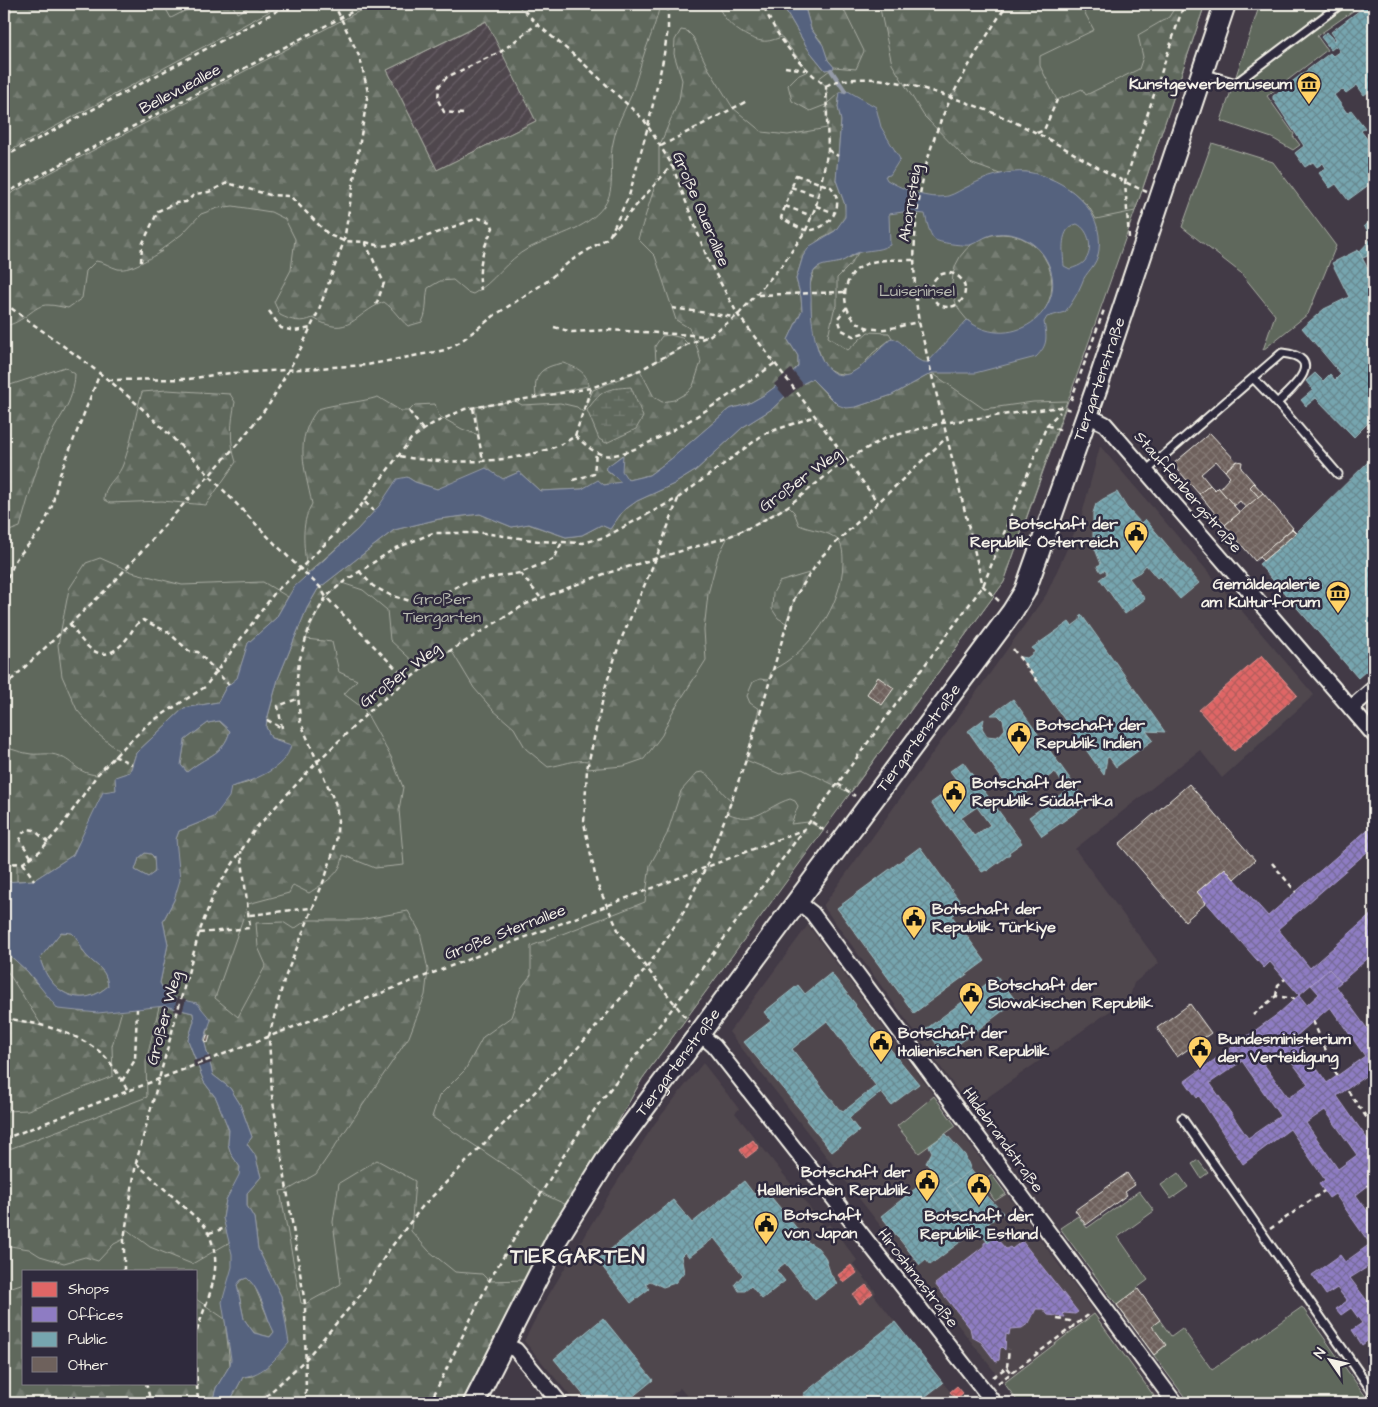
<svg xmlns="http://www.w3.org/2000/svg" width="1378" height="1407" font-family="'Architects Daughter',sans-serif">
  <style>
    .built { fill: #4f464d }
    .industrial { fill: url(#industrial-furrows) }
    .green { fill: #5e675c; stroke: #a9aca2; fill-rule: evenodd }
    .forest { fill: url(#forest-firs); stroke: #a9aca2; fill-rule: evenodd }
    .wetland { fill: url(#wetland-marsh); stroke: #a9aca2 }
    .water { fill: #55627e; stroke: #959ba8; fill-rule: evenodd }
    .pier { fill: #423a46 }
    .shops { fill: url(#shops-cross-hatch); stroke: #e6908d }
    .offices { fill: url(#offices-cross-hatch); stroke: #ad9fce; fill-rule: evenodd }
    .public { fill: url(#public-cross-hatch); stroke: #9cbcc0; fill-rule: evenodd }
    .lines { fill: none; stroke-linecap: round; stroke-linejoin: round }
    .stream { stroke: #959ba8; stroke-width: 4.5 }
    .building { fill: url(#building-cross-hatch); stroke: #f4f1e8 }
    .lane-casing { stroke: #f4f1e8; stroke-width: 11 }
    .street-casing { stroke: #f4f1e8; stroke-width: 18 }
    .secondary-casing { stroke: #f4f1e8; stroke-width: 24 }
    .path { stroke: #f4f1e8; stroke-width: 2.5; stroke-dasharray: 5 4; stroke-linecap: butt }
    .lane { stroke: #2f2a3d; stroke-width: 7 }
    .street { stroke: #2f2a3d; stroke-width: 14 }
    .secondary { stroke: #2f2a3d; stroke-width: 20 }
    .labels { text-anchor: middle; dominant-baseline: central; stroke-width: 5; stroke-linejoin: round; paint-order: stroke }
    .poi-label { font-size: 16px; font-weight: bold; fill: #f4f1e8; stroke: #2f2a3d; text-anchor: start }
    .street-label { font-size: 16px; fill: #f4f1e8; stroke: #2f2a3d }
    .park-label { font-size: 16px; fill: #b8bab0; stroke: #2f2a3d }
    .district-label { font-size: 21px; font-weight: bold; letter-spacing: 1px; fill: #f4f1e8; stroke: #2f2a3d }
  </style>
  <defs>
    <pattern id="industrial-furrows" width="10" height="10" patternUnits="userSpaceOnUse" patternTransform="scale(1.25)"><rect width="10" height="10" fill="#4f464d"/><path d="M-1 1l2-2M0 10L10 0M9 11l2-2" fill="none" stroke="#696167"/></pattern>
    <pattern id="forest-firs" width="22" height="20" patternUnits="userSpaceOnUse" patternTransform="scale(1.25)"><rect width="22" height="20" fill="#5e675c"/><path d="M5 1l3.5 6h-7zM16 11l3.5 6h-7z" fill="#767d73"/></pattern>
    <pattern id="wetland-marsh" width="20" height="14" patternUnits="userSpaceOnUse" patternTransform="scale(1.25)"><rect width="20" height="14" fill="#5e675c"/><path d="M1 5h8M5 5V1M11 12h8M15 12V8" fill="none" stroke="#767d73"/></pattern>
    <pattern id="shops-cross-hatch" width="8" height="8" patternUnits="userSpaceOnUse" patternTransform="scale(1.25)"><rect width="8" height="8" fill="#e06666"/><path d="M0 0l8 8M0 8l8-8" fill="none" stroke="#b35d5c"/></pattern>
    <pattern id="offices-cross-hatch" width="8" height="8" patternUnits="userSpaceOnUse" patternTransform="scale(1.25)"><rect width="8" height="8" fill="#8e7cc3"/><path d="M0 0l8 8M0 8l8-8" fill="none" stroke="#766a97"/></pattern>
    <pattern id="public-cross-hatch" width="8" height="8" patternUnits="userSpaceOnUse" patternTransform="scale(1.25)"><rect width="8" height="8" fill="#76a5af"/><path d="M0 0l8 8M0 8l8-8" fill="none" stroke="#688990"/></pattern>
    <pattern id="building-cross-hatch" width="8" height="8" patternUnits="userSpaceOnUse" patternTransform="scale(1.25)"><rect width="8" height="8" fill="#6e615c"/><path d="M0 0l8 8M0 8l8-8" fill="none" stroke="#837873"/></pattern>
  </defs>
  <rect width="100%" height="100%" fill="#423a46"/>
  <filter id="ink" filterUnits="userSpaceOnUse"><feTurbulence type="fractalNoise" baseFrequency=".02" numOctaves="2"/><feDisplacementMap in="SourceGraphic" scale="10" xChannelSelector="R" yChannelSelector="G"/><feConvolveMatrix kernelMatrix="1 2 1 2 8 2 1 2 1" color-interpolation-filters="sRGB"/></filter>
  <g filter="url(#ink)">
    <g class="built">
      <path d="M1100 446 1314 695 1222 778 1200 750 1075 849 1159 963 1134 983 1130 997 971 1109 823 906 1046 595 1081 518Z"/>
      <path d="M808 925 1161 1403H1019L729 1032Z"/>
      <path d="M703 1063 739 1109 735 1113 825 1227 829 1224 857 1260 853 1264 876 1292 874 1295 943 1383 950 1391 957 1386 971 1403H693L680 1388 661 1403H576L524 1341 542 1306 610 1193 655 1123Z"/>
    </g>
    <path class="industrial" d="M487 20 536 121 437 170 387 70Z"/>
    <g class="green">
      <path d="M4 4H1205L1135 211 1004 582 642 1079 605 1145 547 1237 461 1403H4ZM487 21 536 121 437 170 387 70ZM24 1271H196V1383H24Z"/>
      <path d="M1260 4H1363L1317 36 1327 50 1267 96 1294 134 1293 136 1300 145 1293 150 1272 138 1221 121Z"/>
      <path d="M1212 143 1273 162 1336 246 1308 314 1263 350 1275 315 1241 273 1182 227Z"/>
      <path d="M934 1096 956 1126 919 1153 897 1126Z"/>
      <path d="M1198 1160 1208 1173 1201 1178 1192 1164Z"/>
      <path d="M1178 1173 1188 1187 1171 1199 1161 1185Z"/>
      <path d="M992 1175 1006 1194 995 1201 982 1182Z"/>
      <path d="M1139 1191 1154 1211 1118 1237 1148 1280 1137 1288 1171 1336 1182 1328 1212 1370 1302 1307 1369 1401 1366 1403H1189L1060 1228 1078 1216 1087 1228Z"/>
      <path d="M1094 1314 1154 1396 1144 1403H1019L1004 1383Z"/>
    </g>
    <g class="forest">
      <path d="M4 4H163L171 18 198 4H232L237 13 255 4H283L4 154Z"/>
      <path d="M373 4H660C657 20 651 35 645 51 640 66 636 83 630 98 622 116 617 123 613 143 608 163 617 188 604 206 585 231 554 235 529 248 506 260 494 283 473 294L467 292 453 280 440 281 428 288C425 300 428 311 422 322L408 326C399 319 394 309 384 302 354 313 350 340 313 318 301 323 292 321 280 315L274 302 291 270 295 239 285 219 271 212 233 206 218 208 201 214 182 234 158 252 163 251C150 257 132 271 118 269 110 267 105 262 96 261L86 271 82 298 68 308C61 307 55 305 48 305 34 304 25 323 4 326V197ZM486 21 536 121 437 170 387 70Z"/>
      <path d="M718 4H782L808 49 825 70 834 67 828 60 821 41 811 29 806 11 800 4H841L864 51 856 69 834 67 818 79 826 86 828 103 840 92 838 107 841 120 836 180 845 205 846 217 835 231 821 238 803 256 796 279 801 297 802 310 788 340 798 356V366L787 378 764 395 748 404 729 409 671 459 649 475 628 480 621 471 622 455 605 469 622 482 604 485 598 481 582 489 540 491 519 472 503 479 456 483 437 489 415 482 407 477 357 530 307 574C305 551 299 525 312 504 305 469 293 440 318 409 338 403 358 403 378 397L401 411H409L415 405 435 404 439 416 462 429 479 435 475 407 515 401 522 405 560 403 577 407 583 412 593 390 640 370 654 397 662 402 674 400 688 392 693 386 701 362 698 350 689 328 676 320 655 256 638 239 659 173V147L679 100 682 80 674 54 675 40 681 30 687 31 693 37 707 66 733 108 762 132 788 135 827 128 828 104 810 111 792 101 788 85 797 76 808 71 782 37C775 39 769 42 762 41 744 38 722 21 718 4Z"/>
      <path d="M879 4H1080L1094 30 1040 56V66L1057 100 1082 89 1086 95 1139 69 1143 57 1138 35 1169 17 1177 4H1205L1135 211 1096 219 1089 207 1073 192 1049 178 1026 172 1000 174 970 163 924 116 892 64Z"/>
      <circle cx="1002" cy="284" r="50"/>
      <path d="M858 253 850 265 837 278V306L834 310 828 337 848 350 868 332 889 333 892 338 873 353 861 367 848 375 836 373 825 367 812 333 810 285 814 271 822 265 840 262Z"/>
      <path d="M670 335 682 338 688 344 656 362 655 346 662 336Z"/>
      <path d="M563 363C574 367 588 371 588 386L536 397C533 374 541 367 563 363Z"/>
      <path d="M65 367 75 374C74 405 57 418 46 445 35 471 28 500 20 527L4 533V387Z"/>
      <path d="M932 373 984 409 1033 402 1067 401 1004 582 850 793 802 769 780 774 746 760 759 709 750 703 747 696 753 682 760 679 768 680 772 670C810 652 842 605 843 563 843 555 843 546 838 540 827 530 812 531 799 525L794 512 788 506 755 525 728 537 718 556 708 594 704 630 706 660 672 713 662 735 644 759 624 766 587 769 589 761C574 759 563 765 548 767L526 749 514 728 493 710 474 688 451 650 427 665 418 666 390 640 387 610 363 590 342 583C321 601 316 614 306 639L332 642 339 672 357 680 344 694 364 709 391 757 403 787 399 810 404 865 375 868 343 855C342 874 324 883 309 893L293 885 289 893 248 904 215 998 238 1017 266 965 258 947 256 923 283 922 294 929 307 920H360L408 911 420 932 428 970 425 995 409 1037 316 1174 288 1190 280 1191 301 1303 305 1304 341 1284 333 1222 339 1183 377 1160 415 1181 411 1231 429 1251 455 1272 482 1274 489 1281 524 1280 461 1403H229L243 1377 253 1376 287 1322 281 1296 258 1249 254 1218 247 1206V1193L261 1177 255 1155 247 1144 252 1137 240 1104 230 1088 213 1075 204 1040 209 1028 181 1000 167 996 160 983 168 944 163 921 174 900 176 839 179 831 214 817 231 787 250 782 284 741 271 738 266 727 267 720 278 679 307 608 318 589 394 530 439 519 480 514 512 527 528 524 566 537 582 535 601 525 610 529 623 511 637 501 674 484 695 471 743 427 772 409 794 388 812 379 830 398 856 407 892 395Z"/>
      <path d="M167 390 230 394 235 402C231 423 229 441 236 462L206 505 162 501 110 503 104 500C104 485 116 480 122 467 131 446 135 415 142 392Z"/>
      <path d="M100 558 132 572 182 585 263 582 288 597 276 618 248 643 237 679 226 687 218 702 184 708 136 753 130 772 116 777V790L96 809 73 855 34 880 17 881V864H4V747C12 749 22 753 31 754 41 755 49 752 59 756 75 762 76 773 97 775L119 751 99 735 77 710 62 676 58 645 69 589 86 563Z"/>
      <path d="M809 573 795 597 786 623 778 618 772 609 773 593 779 582Z"/>
      <path d="M219 721 230 731C223 756 205 756 187 772L181 765 185 740 208 723Z"/>
      <path d="M702 772C716 778 718 791 731 800L727 813C757 826 764 807 790 799L795 801 798 806 791 824 808 822 824 830 642 1079 605 1145 567 1205 541 1193 522 1177 432 1117 439 1096 465 1070 483 1037 511 1017 521 988 531 975V946L645 902 650 865 667 834 681 791 697 773Z"/>
      <path d="M145 853 151 854C156 859 155 866 155 872L148 877 135 870 139 858Z"/>
      <path d="M61 932 73 933C79 939 80 947 85 954 96 967 106 967 108 986 80 1011 48 991 40 958Z"/>
      <path d="M4 950 28 972 35 982 79 1012 122 1010 112 1046 113 1076 28 1110 4 1111V1018L42 1026 4 966Z"/>
      <path d="M165 1006 193 1013 194 1021 188 1040 204 1082 216 1098 229 1130 228 1144 231 1154 240 1167V1175L226 1200 223 1218 230 1242 192 1264 150 1247 126 1229 124 1239 114 1244 98 1261 85 1257 64 1263 40 1256 29 1249 4 1245V1151L147 1097 146 1062 159 1007Z"/>
      <path d="M247 1278 254 1285 274 1332 270 1337 254 1333 244 1319 237 1285 241 1280Z"/>
      <path d="M24 1283V1383H196V1299L225 1319 230 1365 216 1388 212 1403H4V1295L12 1287Z"/>
    </g>
    <path class="wetland" d="M631 387 643 417 636 429 606 443 599 439 587 410C603 389 605 389 631 387Z"/>
    <g class="water">
      <path d="M782 4H800L806 11 811 29 823 45 828 60 834 67 833 69 825 70 808 49Z"/>
      <path d="M848 91 876 107 881 127 900 159 890 175 885 176 887 180C905 190 927 200 948 196 955 194 962 189 969 186 985 177 1008 170 1027 172 1066 178 1104 209 1099 250 1097 267 1085 272 1082 283 1078 293 1072 303 1065 312L1047 317 1044 322C1047 338 1048 345 1036 357L975 373H932L892 395 856 407 846 408 838 405 812 379 794 388 772 409 743 427 695 471 674 484 637 501 623 511 610 529 601 525 582 535 566 537 529 524 512 527 480 514 439 519 394 530 318 589 307 608 278 679 267 720 266 727 271 738 291 745C286 769 252 781 231 787L229 797 214 817 179 831 176 839 180 880 174 900 163 921 168 944 160 983 167 996 197 1003 211 1020 204 1040 213 1075 230 1088 240 1104 252 1137 247 1144 255 1155 261 1177 247 1193V1206L254 1218 258 1249 281 1296 289 1343C275 1359 265 1374 243 1377L229 1403H212L216 1388 230 1365 231 1359 222 1302 232 1267V1254L223 1218 226 1200 239 1175 240 1167 231 1154 228 1144 229 1130 216 1098 204 1082 188 1040 194 1021 193 1013 165 1006 98 1013 58 1009 28 972 4 950V882L34 880 73 855 103 792 116 790 115 777 130 772 136 753 184 708 218 702 226 687 237 678 248 643 276 618 294 587 357 530 379 506 397 479 407 477 415 482 437 489 486 468 503 479 519 472 540 491 582 489 598 480 604 485 621 482 605 468 623 455 622 471 628 480 649 475 671 459 729 409 748 404 764 395 787 378 798 366V356L788 340 802 310 801 297 796 279 803 256 810 246 835 231 845 217V205L836 180 841 121 838 107 840 92ZM903 212 925 214C927 222 929 233 934 239 938 243 964 246 970 245 977 243 983 237 991 235 1011 230 1033 239 1044 256 1076 306 1013 356 967 320L928 362C913 364 906 341 892 338 881 347 860 371 848 374 817 383 811 322 811 303 812 293 807 279 815 270 822 263 832 265 840 262 846 260 851 255 857 253 870 249 876 252 890 245L889 214ZM1077 224C1090 230 1094 251 1084 262 1080 266 1075 267 1070 269L1064 266C1063 252 1059 228 1077 224ZM219 721 230 731C223 756 205 756 187 772L181 765 185 740 208 723ZM145 853 151 854 154 857 155 872 148 877 135 870 139 858ZM61 932 72 933C79 939 80 947 85 954 96 967 106 967 108 986 80 1011 48 991 40 958ZM247 1278C262 1291 265 1315 274 1332L270 1337 254 1333 244 1319 237 1285 241 1280Z"/>
    </g>
    <g class="pier">
      <path d="M791 369 803 384 786 398 774 384Z"/>
      <path d="M177 997 186 999 182 1013 174 1011Z"/>
      <path d="M210 1056 212 1063 195 1068 193 1061Z"/>
    </g>
    <g class="shops">
      <path d="M1262 655 1297 695 1234 751 1199 710Z"/>
      <path d="M753 1140 759 1148 746 1158 740 1150Z"/>
      <path d="M851 1265 857 1273 844 1283 838 1275Z"/>
      <path d="M866 1285 873 1293 860 1304 853 1295Z"/>
      <path d="M957 1386 963 1393 956 1399 950 1392Z"/>
    </g>
    <g class="offices">
      <path d="M1374 824V846L1278 929 1310 968 1374 912V953L1341 982 1329 969 1299 995 1270 962 1264 968 1197 892 1225 868 1268 916Z"/>
      <path d="M1329 969 1341 982 1336 986 1374 1038V1070L1337 1096 1373 1147 1374 1146V1181L1356 1195 1374 1220V1263L1350 1278 1374 1310V1346L1370 1339 1362 1345 1352 1330 1362 1323 1351 1308 1341 1315 1336 1309 1347 1301 1337 1288 1326 1295 1312 1275 1336 1258 1340 1255 1345 1262 1370 1244 1335 1194 1329 1198 1319 1184 1325 1180 1290 1129 1243 1164 1199 1096 1197 1098 1185 1081 1278 1014 1299 995 1307 1005 1319 994 1311 985ZM1330 1007 1365 1056 1327 1083 1295 1037ZM1283 1050 1308 1084 1288 1098 1263 1063ZM1242 1061 1280 1116 1248 1138 1210 1083ZM1325 1110 1357 1155 1338 1169 1306 1123Z"/>
      <path d="M995 1237 1006 1249 1010 1247 1012 1249 1022 1241 1078 1312 1075 1314 1064 1313 1063 1314 1065 1317 1048 1315 1043 1309H1036L1029 1323 1022 1328 1010 1329 1009 1335 1006 1334 1005 1350 1002 1347 1000 1349 999 1360 996 1362 981 1342 972 1337 970 1328 935 1284 984 1246V1243Z"/>
    </g>
    <g class="public">
      <path d="M1368 4H1374V88L1364 95 1357 85 1346 93 1342 89 1334 95 1347 113 1351 110 1365 128 1361 131 1368 140 1374 136V181L1348 200 1336 184 1330 188 1319 173 1326 168 1323 163 1317 167 1313 162 1305 167 1295 153 1304 146 1273 99V96L1330 53 1333 56 1340 51 1336 46 1331 50 1321 37 1327 32 1334 41 1336 39 1331 32Z"/>
      <path d="M1374 219V253L1363 258 1359 252 1373 237 1364 226Z"/>
      <path d="M1358 250 1374 280V417L1354 437 1316 398 1306 406 1301 400 1313 390 1306 381 1315 373 1323 381 1330 374 1335 380 1341 374 1302 328 1324 309 1349 297 1332 263Z"/>
      <path d="M1374 456V664L1358 678 1259 564 1296 533Z"/>
      <path d="M1117 492 1127 508 1141 523 1145 519 1199 583 1180 599 1160 576 1157 578 1146 565 1140 572 1129 578 1145 599 1125 614 1100 579 1107 574 1105 570 1101 572 1097 566 1101 564 1093 544V513L1096 504 1103 499Z"/>
      <path d="M1081 614 1165 732 1146 731 1153 740 1116 767 1109 757 1107 758 1104 775 1020 657 1027 658 1035 652 1032 648 1069 622 1072 626 1080 620Z"/>
      <path d="M1013 699 1088 804 1042 836 1029 817 1067 790 1055 772 1017 800 968 731 984 719 982 728 987 736 996 737 1000 735 1005 729 1003 720 998 715H991Z"/>
      <path d="M963 762 1022 843 1009 852 1010 854 987 871 986 870 982 872 931 803 952 788 956 792 962 787 950 771ZM977 807 990 825 974 836 961 818Z"/>
      <path d="M920 847 964 907 952 916 985 961 914 1013 837 908Z"/>
      <path d="M831 973 856 1005 855 1006 919 1084 891 1105 881 1092 849 1118 859 1131 832 1152 806 1120 808 1119 744 1042 771 1021 764 1012 798 985 805 994ZM827 1021 876 1086 844 1111 839 1109 792 1049Z"/>
      <path d="M997 976 1016 1001 944 1055 926 1029Z"/>
      <path d="M946 1134 965 1155 971 1170 946 1189 977 1229 930 1265 926 1260 920 1265 881 1216 935 1173 926 1163 932 1152 929 1146Z"/>
      <path d="M971 1170 983 1185 979 1187 1003 1213 986 1225 995 1237 988 1243 946 1189Z"/>
      <path d="M744 1181 754 1194 763 1187 808 1242 818 1248 825 1257 831 1275 837 1283 815 1300 785 1263 776 1270 785 1281 762 1299 751 1286 745 1291H739L735 1284 743 1275 714 1238 689 1257 685 1252 681 1256 684 1272 675 1283 663 1287 650 1281 645 1284 649 1289 631 1303 597 1260 673 1200 692 1223Z"/>
      <path d="M603 1318 653 1380 625 1403H590L554 1359Z"/>
      <path d="M895 1322 943 1383 917 1403H811L803 1394Z"/>
    </g>
    <g class="lines">
      <path class="stream" d="M831 70 845 91"/>
    </g>
    <g class="building">
      <path d="M1210 433 1236 461 1225 471 1216 461 1201 474 1210 485 1199 494 1173 464Z"/>
      <path d="M1237 461 1242 462 1241 468 1254 483 1250 487 1259 497 1246 508 1240 501 1234 506 1219 489 1230 477 1225 471Z"/>
      <path d="M1254 483 1263 493 1259 497 1250 487Z"/>
      <path d="M1210 485 1215 490 1218 487 1240 513 1225 525 1199 494Z"/>
      <path d="M1263 493 1293 528 1255 561 1225 525Z"/>
      <path d="M1292 529 1296 533 1263 561 1259 557Z"/>
      <path d="M878 677 894 688 882 705 867 694Z"/>
      <path d="M1189 784 1255 860 1234 879 1225 868 1197 892 1206 903 1185 921 1119 844Z"/>
      <path d="M1190 1004 1211 1033 1177 1057 1157 1028Z"/>
      <path d="M207 1035 210 1036 208 1043 205 1042Z"/>
      <path d="M1127 1173 1135 1185 1125 1192 1127 1195 1086 1225 1075 1210Z"/>
      <path d="M1138 1289 1160 1320 1152 1326 1166 1345 1154 1355 1117 1305Z"/>
    </g>
    <g class="lines">
      <defs>
        <g id="lane">
          <path d="M1203 73 1236 83 1341 4"/>
          <path d="M1277 403 1338 474"/>
          <path d="M1146 471 1282 353C1328 358 1292 389 1277 403L1254 379"/>
          <path d="M1182 1118 1372 1391"/>
        </g>
        <g id="street">
          <path d="M1087 415 1105 424 1374 735"/>
          <path d="M1351 708 1374 688"/>
          <path d="M798 902 812 913 1175 1403"/>
          <path d="M700 1034 714 1046 994 1403"/>
          <path d="M503 1344 516 1350 560 1403"/>
        </g>
        <g id="secondary">
          <path id="s1" d="M474 1403 557 1239 610 1154 1012 612 1025 591 1097 387 1225 4"/>
        </g>
      </defs>
      <use href="#lane" class="lane-casing"/>
      <use href="#street" class="street-casing"/>
      <use href="#secondary" class="secondary-casing"/>
      <g class="path">
        <path d="M518 4 537 24 582 62 644 120 672 165 708 260 738 315 815 416 878 503"/>
        <path d="M4 22 14 4"/>
        <path d="M785 67 805 70"/>
        <path d="M826 86C835 80 845 80 856 79 882 77 909 84 934 92 972 103 1011 119 1046 138 1080 156 1111 177 1147 192"/>
        <path d="M463 114 444 112 438 100 439 86 447 77 502 51 537 24"/>
        <path d="M1037 133 1044 130 1057 100"/>
        <path d="M661 146 747 101"/>
        <path d="M828 150 838 156"/>
        <path d="M4 157 290 4"/>
        <path d="M796 175 831 187C835 192 838 198 837 205 836 218 820 232 806 230 798 228 789 222 781 218Z"/>
        <path d="M791 187 818 196"/>
        <path d="M4 194 367 4"/>
        <path d="M785 206 812 216"/>
        <path d="M816 206 835 213"/>
        <path d="M611 234 672 165"/>
        <path d="M1129 238 1125 182 1184 4"/>
        <path d="M365 242 384 283 376 305"/>
        <path d="M913 260C898 260 878 258 864 265 837 278 839 320 869 328 885 332 902 325 918 322"/>
        <path d="M141 262 142 245 158 211 176 203 186 202 195 194 209 192 227 183 270 195 290 196 329 235 344 241 365 242 381 246 408 243 478 218 491 222 493 228C483 247 477 269 481 290"/>
        <circle cx="948" cy="290" r="17"/>
        <path d="M914 288 932 285"/>
        <path d="M758 295 844 292"/>
        <path d="M4 303C49 336 95 367 137 404 201 462 256 529 320 587L326 597 407 680"/>
        <path d="M847 307 838 318 842 330 853 336 863 333 868 327"/>
        <path d="M672 308 734 317"/>
        <path d="M269 311 281 328 295 331 311 328"/>
        <path d="M554 327 572 332 610 330 707 336"/>
        <path d="M108 380 189 379 219 374 367 365 445 350 460 342 495 315 546 282 569 262 609 237 629 196 648 126 663 60 668 29V4"/>
        <path d="M1071 400 1105 307"/>
        <path d="M473 408 483 461"/>
        <path d="M409 411 423 430"/>
        <path d="M1047 425 1060 430"/>
        <path d="M575 436 591 388"/>
        <path d="M400 456C446 466 537 464 575 436 584 443 593 453 604 455 636 462 747 384 775 363"/>
        <path d="M573 480 594 474 596 452"/>
        <path d="M678 499 657 556 620 642 606 685 587 769 584 823 597 884 620 934 689 1022"/>
        <path d="M365 502 374 511"/>
        <path d="M359 571 373 586 390 595 417 603 431 600 466 582 520 573 554 559 562 542"/>
        <path d="M520 573 540 597"/>
        <path d="M4 586 16 559 42 529 52 506 59 477 100 373"/>
        <path d="M999 601 983 586 919 322C908 254 916 177 944 113 961 75 985 39 1007 4"/>
        <path d="M70 624C87 650 104 669 128 637 133 630 135 624 143 620L168 632 189 651 198 652 229 685"/>
        <path d="M1013 649 1039 683"/>
        <path d="M4 687 114 582 241 440 270 403 301 348 318 312 344 241 368 92 360 58 334 4"/>
        <path d="M267 720 282 728"/>
        <path d="M282 728 278 706 297 699"/>
        <path d="M114 756 132 764"/>
        <path d="M838 784 855 796"/>
        <path d="M812 822 828 833"/>
        <path d="M31 857 20 840 23 833 28 829 34 830 49 843"/>
        <path d="M23 863 34 880"/>
        <path d="M1272 863 1296 892"/>
        <path d="M4 864 23 863 40 851 61 827 97 775 120 751 148 724 205 687 276 591 288 581 353 516 411 439 432 424 465 409 591 388 640 370 688 344 709 336 738 315 783 264 806 230 816 206 828 150 826 86C799 65 775 36 763 4"/>
        <path d="M250 915 310 908"/>
        <path d="M199 933 250 928 241 851"/>
        <path d="M1276 996 1278 985 1285 979"/>
        <path d="M1253 1015 1276 996 1295 999"/>
        <path d="M4 1018C38 1023 85 1033 109 1061 116 1070 122 1081 128 1091"/>
        <path d="M1313 1021 1337 1076"/>
        <path d="M122 1081 135 1060 137 1009"/>
        <path d="M1348 1091 1374 1128"/>
        <path d="M4 1139 805 829"/>
        <path d="M136 1163 204 1225C228 1266 208 1293 196 1334"/>
        <path d="M1270 1229 1324 1191"/>
        <path d="M209 1233 226 1228"/>
        <path d="M124 1271V1239L136 1163 199 933 214 893 255 829 318 761 376 705 427 665 526 604 604 574 728 537 755 525 788 506 846 460 885 438 942 423 1061 407 1071 410"/>
        <path d="M1057 1319 1070 1321 1074 1326"/>
        <path d="M196 1367 198 1403"/>
        <path d="M1007 1367 1009 1349"/>
        <path d="M993 1377 1007 1367 1012 1373"/>
        <path d="M146 1383 151 1403"/>
        <path d="M998 1383 1091 1313"/>
        <path d="M259 1403 305 1360 361 1294 389 1250 422 1207 575 1051 646 969 682 915 706 867 727 813 746 760 795 597 822 556 946 438"/>
        <path d="M306 1403 305 1304 272 1095 269 1036 284 980 326 875 336 843 338 820 336 805 300 721 297 678 299 662 310 625 326 597 342 583 394 549 433 533H484L539 541 583 543 605 537 678 498 764 434 815 416"/>
        <path d="M430 1403 489 1281 564 1155 597 1106 675 1005 983 586 1047 425 1060 412"/>
      </g>
      <use href="#lane" class="lane"/>
      <use href="#street" class="street"/>
      <use href="#secondary" class="secondary"/>
    </g>
  </g>
  <defs>
    <symbol id="museum-pin" viewBox="-11 -11 22 30"><path d="M0 17L-7.5 6A9.5 9.5 0 1 1 7.5 6Z" fill="#ffd166" stroke="#2f2a3d"/><path d="M0-6L6-3V-2H-6V-3ZM-5-1h2V3h-2ZM-1-1h2V3h-2ZM3-1h2V3H3ZM-6 4H6V6H-6Z" fill="#111"/></symbol>
    <symbol id="civic-pin" viewBox="-11 -11 22 30"><path d="M0 17L-7.5 6A9.5 9.5 0 1 1 7.5 6Z" fill="#ffd166" stroke="#2f2a3d"/><path d="M-.6-6.5H3V-4.5H.6V-3L4-1V1h2V6H-6V1h2V-1L-.6-3ZM-1.2 2.5V6h2.4V2.5Z" fill="#111"/></symbol>
  </defs>
  <g fill-rule="evenodd">
    <use href="#museum-pin" x="1295" y="70" width="28" height="38"/>
    <use href="#civic-pin" x="1122" y="519" width="28" height="38"/>
    <use href="#museum-pin" x="1324" y="579" width="28" height="38"/>
    <use href="#civic-pin" x="1005" y="720" width="28" height="38"/>
    <use href="#civic-pin" x="940" y="778" width="28" height="38"/>
    <use href="#civic-pin" x="900" y="904" width="28" height="38"/>
    <use href="#civic-pin" x="957" y="980" width="28" height="38"/>
    <use href="#civic-pin" x="867" y="1028" width="28" height="38"/>
    <use href="#civic-pin" x="1186" y="1034" width="28" height="38"/>
    <use href="#civic-pin" x="913" y="1167" width="28" height="38"/>
    <use href="#civic-pin" x="965" y="1171" width="28" height="38"/>
    <use href="#civic-pin" x="752" y="1210" width="28" height="38"/>
  </g>
  <g class="labels">
    <g class="poi-label">
      <text x="1292" y="84" text-anchor="end">Kunstgewerbemuseum</text>
      <text x="1118" y="524" text-anchor="end">Botschaft der<tspan x="1118" dy="18">Republik Österreich</tspan></text>
      <text x="1320" y="584" text-anchor="end">Gemäldegalerie<tspan x="1320" dy="18">am Kulturforum</tspan></text>
      <text x="1036" y="725">Botschaft der<tspan x="1036" dy="18">Republik Indien</tspan></text>
      <text x="972" y="783">Botschaft der<tspan x="972" dy="18">Republik Südafrika</tspan></text>
      <text x="932" y="909">Botschaft der<tspan x="932" dy="18">Republik Türkiye</tspan></text>
      <text x="988" y="985">Botschaft der<tspan x="988" dy="18">Slowakischen Republik</tspan></text>
      <text x="898" y="1033">Botschaft der<tspan x="898" dy="18">Italienischen Republik</tspan></text>
      <text x="1218" y="1039">Bundesministerium<tspan x="1218" dy="18">der Verteidigung</tspan></text>
      <text x="910" y="1172" text-anchor="end">Botschaft der<tspan x="910" dy="18">Hellenischen Republik</tspan></text>
      <text x="784" y="1215">Botschaft<tspan x="784" dy="18">von Japan</tspan></text>
      <text x="979" y="1216" text-anchor="middle">Botschaft der<tspan x="979" dy="18">Republik Estland</tspan></text>
    </g>
    <g class="street-label">
      <text transform="translate(180 89) rotate(-28)">Bellevueallee</text>
      <text transform="translate(910 203) rotate(-81)">Ahornsteig</text>
      <text transform="translate(701 209) rotate(67)">Große Querallee</text>
      <text stroke="none"><textPath href="#s1" startOffset="1208">Tiergartenstraße</textPath></text>
      <text transform="translate(800 480) rotate(-36)">Großer Weg</text>
      <text transform="translate(1188 492) rotate(49)">Stauffenbergstraße</text>
      <text transform="translate(400 675) rotate(-37)">Großer Weg</text>
      <text stroke="none"><textPath href="#s1" startOffset="802">Tiergartenstraße</textPath></text>
      <text transform="translate(505 932) rotate(-21)">Große Sternallee</text>
      <text transform="translate(164 1018) rotate(-75)">Großer Weg</text>
      <text stroke="none"><textPath href="#s1" startOffset="398">Tiergartenstraße</textPath></text>
      <text transform="translate(1003 1140) rotate(54)">Hildebrandstraße</text>
      <text transform="translate(918 1278) rotate(52)">Hiroshimastraße</text>
    </g>
    <g class="park-label">
      <text x="917" y="291">Luiseninsel</text>
      <text x="442" y="599">Großer<tspan x="442" dy="18">Tiergarten</tspan></text>
    </g>
    <g class="district-label">
      <text x="578" y="1256">TIERGARTEN</text>
    </g>
  </g>
  <rect width="1378" height="1407" fill="none" stroke="#2f2a3d" stroke-width="20"/>
  <rect x="10" y="10" width="1358" height="1387" fill="none" stroke="#f4f1e8" stroke-width="2" filter="url(#ink)"/>
  <rect x="22" y="1270" width="175" height="115" fill="#2f2a3d" stroke="#7e7a81"/>
  <rect x="32" y="1282" width="25" height="15" fill="#e06666" stroke="#7e7a81"/>
  <text x="68" y="1294" font-size="15" fill="#f4f1e8">Shops</text>
  <rect x="32" y="1307" width="25" height="15" fill="#8e7cc3" stroke="#7e7a81"/>
  <text x="68" y="1320" font-size="15" fill="#f4f1e8">Offices</text>
  <rect x="32" y="1332" width="25" height="15" fill="#76a5af" stroke="#7e7a81"/>
  <text x="68" y="1344" font-size="15" fill="#f4f1e8">Public</text>
  <rect x="32" y="1357" width="25" height="15" fill="#6e615c" stroke="#7e7a81"/>
  <text x="68" y="1370" font-size="15" fill="#f4f1e8">Other</text>
  <g transform="translate(1330 1360) rotate(304)" stroke="#2f2a3d" stroke-width="4" paint-order="stroke">
  <path d="M0-4L9 19L0 12L-9 19Z" fill="#f4f1e8"/>
  <text y="-8" font-size="14" font-weight="bold" text-anchor="middle" fill="#f4f1e8">N</text>
  </g>
</svg>
